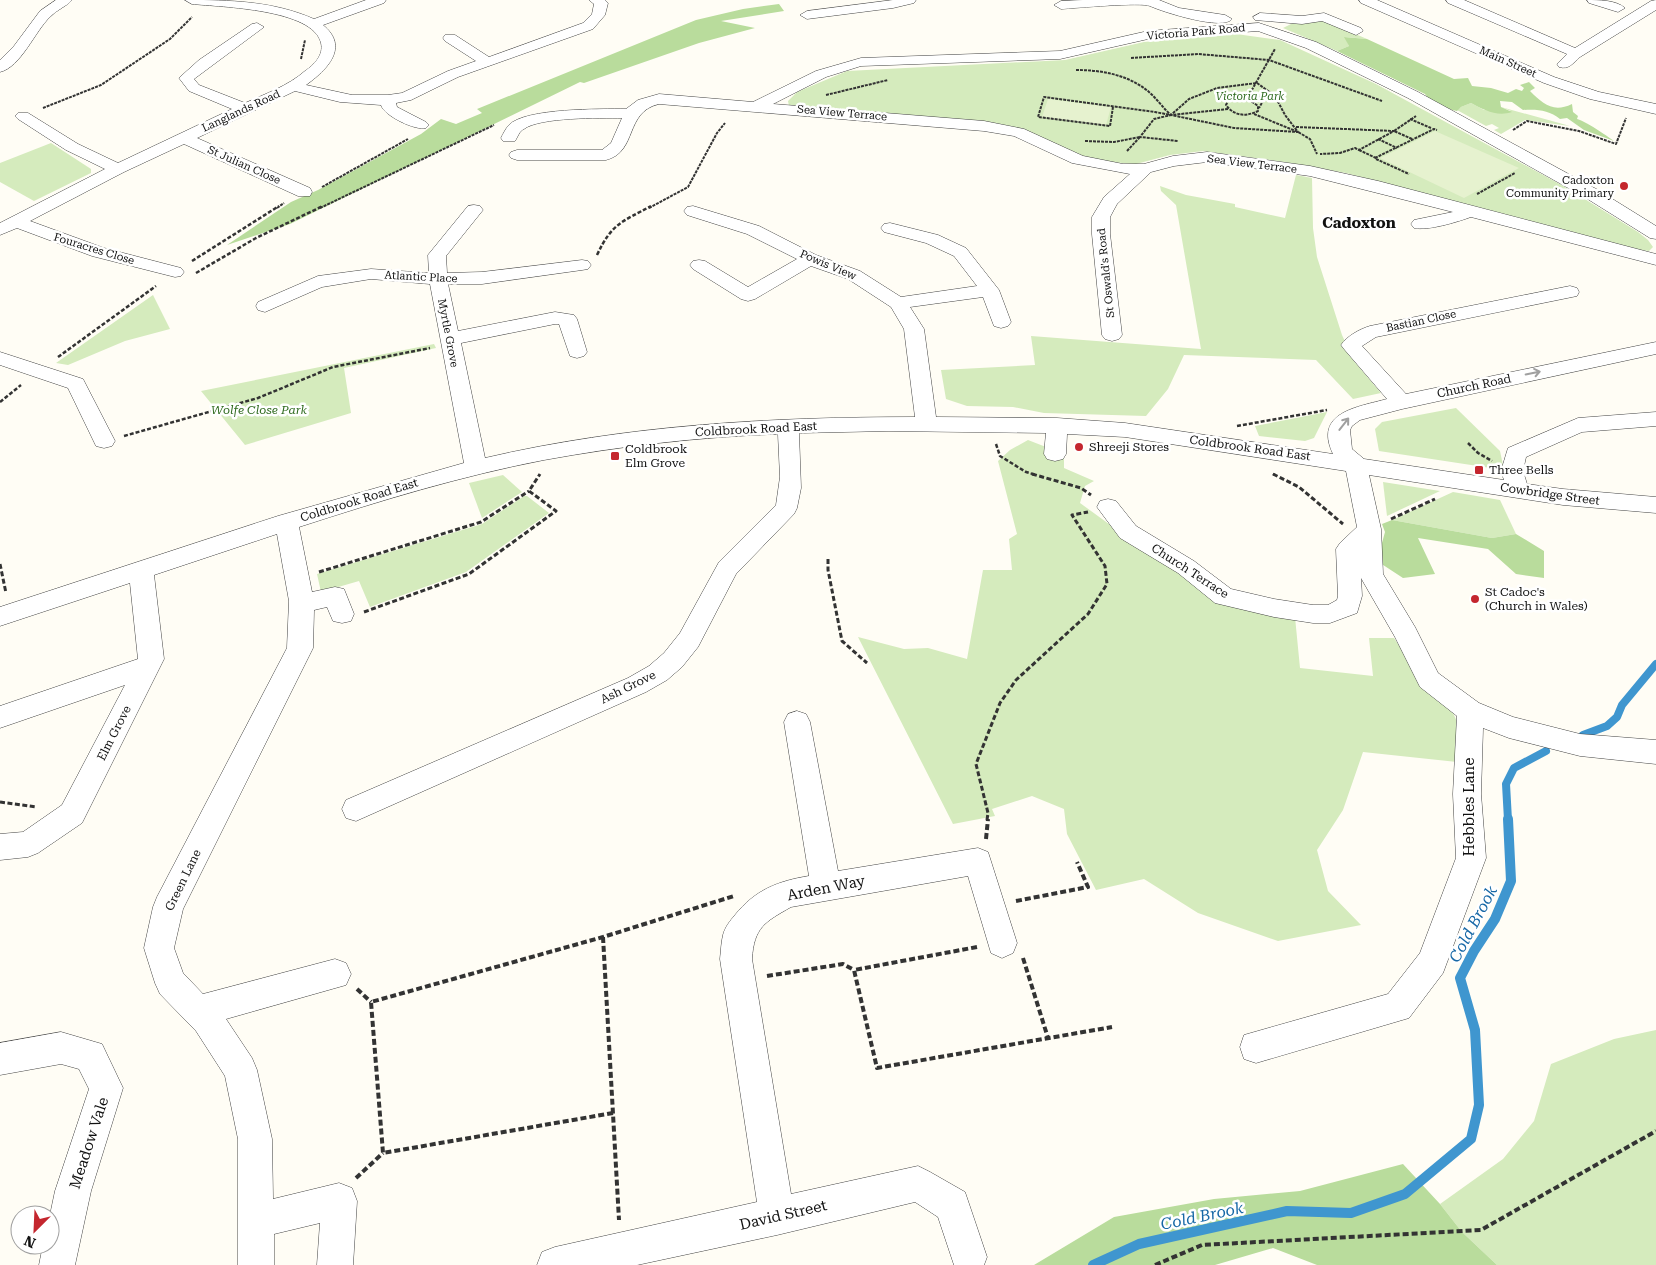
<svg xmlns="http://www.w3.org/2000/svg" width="1656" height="1265" font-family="'Roboto Serif',serif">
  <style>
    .green { fill: #d5ebbd }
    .forest { fill: #b9dc9c }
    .pitch { fill: #e6f2cf }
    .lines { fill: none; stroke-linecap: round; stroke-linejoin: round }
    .stream-far1 { stroke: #3f96cf; stroke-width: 8 }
    .stream { stroke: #3f96cf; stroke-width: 10 }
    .minor-casing { stroke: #444; stroke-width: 1 }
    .path-far3 { stroke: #333; stroke-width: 2; stroke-dasharray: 3 1; stroke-linecap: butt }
    .path-far2 { stroke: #333; stroke-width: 2.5; stroke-dasharray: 4 2; stroke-linecap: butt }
    .path-far1 { stroke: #333; stroke-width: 3; stroke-dasharray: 5 2.5; stroke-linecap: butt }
    .path { stroke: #333; stroke-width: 4; stroke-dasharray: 6 3; stroke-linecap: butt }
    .minor { fill: #fff; fill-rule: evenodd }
    .oneway { stroke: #a0a0a0 }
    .poi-dot { fill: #c4262e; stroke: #fff; stroke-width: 2 }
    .labels { text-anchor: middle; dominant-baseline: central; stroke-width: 5; stroke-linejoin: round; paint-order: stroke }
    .far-street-label { font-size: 11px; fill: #111; stroke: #fff }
    .far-park-label { font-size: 11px; font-style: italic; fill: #2f6b1f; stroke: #fff }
    .far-poi-label { font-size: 11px; fill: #111; stroke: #fff; text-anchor: end }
    .street-label { font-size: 12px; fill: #111; stroke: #fff }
    .park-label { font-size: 12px; font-style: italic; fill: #2f6b1f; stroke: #fff }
    .poi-label { font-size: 12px; fill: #111; stroke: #fff; text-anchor: start }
    .far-district-label { font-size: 15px; font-weight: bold; fill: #111; stroke: #fff }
    .near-street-label { font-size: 15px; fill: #111; stroke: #fff }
    .near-water-label { font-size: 16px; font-style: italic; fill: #1768a6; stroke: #fff }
  </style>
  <rect width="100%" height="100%" fill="#fffdf5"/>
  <g class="green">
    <path d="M1323 20 1367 39 1345 37 1349 46 1337 51 1283 28 1293 23Z"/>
    <path d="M1236 34 1280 40 1376 84 1567 188 1638 232 1648 240 1653 247 1649 251 1640 250 1346 173 1284 162 1203 151 1170 155 1136 164 1110 162 1083 156 1022 130 789 106 788 101 797 92 847 71 1065 60 1144 42Z"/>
    <path d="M1471 103 1484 110 1511 111 1501 107 1570 126 1525 120 1501 134 1494 130 1499 128 1492 124 1486 126 1457 110 1461 107Z"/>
    <path d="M51 143 91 169V173L34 201 0 182V163Z"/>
    <path d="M1296 175 1312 178 1313 228 1317 257 1342 335 1354 361 1381 393 1353 399 1316 360 1184 355 1168 389 1146 416 1044 413 1013 407 967 406 946 399 941 370 1035 365 1031 336 1201 349 1176 205 1161 191 1160 186 1186 195 1235 204V207L1285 218Z"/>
    <path d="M153 295 170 329 125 341 68 365 56 363Z"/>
    <path d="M434 344 436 348 344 368 351 413 245 445 201 391Z"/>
    <path d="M1456 408 1500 451 1504 470 1379 451 1375 429 1382 422Z"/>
    <path d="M1327 412 1314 438 1305 441 1259 436 1255 426Z"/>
    <path d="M1028 440 1064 454V468L1094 481 1085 486 1080 503 1120 532 1190 577 1295 617 1300 668 1373 676 1369 638H1394L1426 685 1451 708 1457 722V762L1363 752 1343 810 1317 850 1328 891 1361 925 1278 941 1198 913 1144 879 1096 890 1067 834 1064 809 1032 796 992 809 995 816 953 824 858 637 904 649 928 648 967 659 983 570H1012L1009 539 1017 534 998 461 1010 450Z"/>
    <path d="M503 475 522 492 482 518 469 483Z"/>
    <path d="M1383 482 1440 491 1387 516Z"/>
    <path d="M1453 492 1500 500 1516 534 1492 538 1392 520Z"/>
    <path d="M524 496H527L549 513 466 572 370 607 359 581 321 592 317 574 482 524Z"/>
    <path d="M1656 1030V1265H1497L1462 1232 1440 1204 1503 1159 1534 1121 1551 1064 1614 1039Z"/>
  </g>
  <g class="forest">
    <path d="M779 4 784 11 721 21 755 28 699 43 584 83 580 82 290 224 227 245 291 202 318 190 421 134 441 119 456 124 482 113 477 109 696 20 743 9Z"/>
    <path d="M1344 37 1367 39 1454 79 1468 78 1472 86 1491 88 1508 93 1516 89 1522 91 1524 88 1520 85 1529 82 1535 88 1530 91C1543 104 1553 113 1572 104L1573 112 1578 116 1577 119C1585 121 1606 135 1614 141L1584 130 1567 118 1560 119C1549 110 1537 109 1523 110L1512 102 1500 101 1501 107 1512 112C1497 117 1484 110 1471 103L1461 107 1457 111C1446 109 1431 104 1425 94L1337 51 1349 46Z"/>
    <path d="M1392 520 1492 538 1516 534 1544 551V578L1516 574 1488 549 1418 538 1435 574 1403 578 1377 561 1385 532 1382 524Z"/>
    <path d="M1403 1164 1440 1204 1462 1232 1497 1265H1317L1273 1248 1215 1265H1034L1114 1217 1214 1199 1300 1191Z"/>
  </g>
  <g class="pitch">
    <path d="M1048 99 1111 107 1106 125 1042 117Z"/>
    <path d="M1435 131 1519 168 1464 198 1380 158Z"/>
  </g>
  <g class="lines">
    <g class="stream-far1">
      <path d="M1583 735 1607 726 1617 717 1622 705 1656 664"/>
      <path d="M1508 820 1506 784 1514 768 1546 751"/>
    </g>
    <path class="stream" d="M1093 1265 1139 1244 1287 1211 1351 1213 1405 1194 1471 1139 1479 1105 1475 1030 1460 978 1474 951 1495 919 1511 881 1508 819"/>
    <defs>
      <g id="minor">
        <path d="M56 0H72C66 7 56 10 50 17 35 31 21 67 0 72V60L14 46 40 11Z"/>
        <path d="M185 0C230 0 273 1 314 19L366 0H386L384 3 323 25C350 47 327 70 306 85L352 95H388L402 93 448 71 476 61 445 41 443 38 445 35H455L489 57 583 23 592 14 594 4 589 0H605L608 3 605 15 593 29 458 77 411 100 396 103 397 107 426 122 429 125 426 128C416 131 384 116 381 105L340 102 295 91 197 138 310 188 312 192 310 196H298L184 144 124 172 30 221 104 248 181 268 184 272 181 276 175 277 92 256 17 228 0 235V223L105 169 66 150 18 119 15 116 18 113H28L78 144 118 163 232 109 189 91 179 78 199 60 252 24 257 23 264 27 194 79 199 85 245 103C265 94 288 86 305 71 314 65 324 55 321 43 313 9 222 7 192 4Z"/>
        <path d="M893 0H916L914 3 893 8 807 19 800 15 807 11Z"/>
        <path d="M1083 0H1159L1179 8 1225 15 1232 19C1223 31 1163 12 1150 6 1141 2 1076 8 1061 9L1054 5 1061 1Z"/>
        <path d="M1359 0H1377L1554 77 1599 92 1656 104V114L1590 99 1544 83 1361 3Z"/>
        <path d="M1446 0H1464L1575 48 1651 1 1656 0V10L1580 57C1573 63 1569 70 1559 67L1557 64 1567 54 1448 3Z"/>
        <path d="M1587 0C1599 0 1616 0 1625 8L1618 12 1589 3Z"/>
        <path d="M1260 13 1302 16 1324 13 1361 28 1363 31 1356 35 1322 21 1302 24 1255 20 1253 17Z"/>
        <path d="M1259 23 1316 42 1418 92 1598 190 1656 226V239L1650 238 1586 198 1408 98 1306 48 1258 31 1148 39 1060 59 861 66 826 77 773 104 984 121 1024 129 1083 156 1123 164H1144L1173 156 1207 152 1310 166 1378 181 1656 254V265L1471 217C1457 222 1428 231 1414 228L1411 224 1414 220 1453 212 1310 176 1207 162 1174 166 1151 172 1117 204 1110 217V234L1122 335 1119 339 1112 341 1105 339 1102 335 1092 234V217L1104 197 1130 174 1072 163 1014 136 984 131 659 104C624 112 638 152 606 160H517L511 158 509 155 511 152 517 150H602L611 143 622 118C600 118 540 117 524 129 519 131 518 137 515 141H503L501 138C503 134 506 128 509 125 525 108 602 109 626 109L638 100 659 94 753 102 816 71 861 58 1060 51 1148 31Z"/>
        <path d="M474 205 480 206 483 210 446 256 447 273 482 272 582 260 588 261 591 265 588 269 582 270 482 284H448L458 331 555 312 574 315 577 319 587 352 584 356 577 358 570 356 559 324H555L461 343 485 458C626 425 771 417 915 417L904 329 891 307 848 279 811 266 755 299 748 301 741 299 693 269 690 265 693 261 699 260 705 261 748 287 797 259 747 234 687 215 684 211 687 207 693 206 759 226 816 255 860 271 901 297 977 286 954 256 926 243 884 232 881 228 884 224 890 223 938 235 966 248 999 290 1011 322 1008 326 1001 328 994 326 983 297 910 307 924 329 936 417 1057 418 1125 423 1333 454C1313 412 1358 407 1387 399L1344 349 1341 345C1347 336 1360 329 1370 326L1570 286 1577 288 1579 292 1577 296 1376 337 1362 346 1406 394 1656 342V354L1402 409 1360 420 1352 426 1350 430 1352 449 1364 459 1504 480 1501 471 1508 448 1578 418 1656 412V426L1582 432 1526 457 1523 471 1527 484 1563 489 1656 497V513L1563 505 1369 475 1381 529 1383 574 1415 627 1438 673 1479 703 1513 717 1580 734 1656 740V764L1580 756 1509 738 1483 728 1481 794 1486 858 1443 973 1409 1018 1256 1063 1244 1059 1240 1047 1244 1035 1388 994 1420 953 1456 858 1453 794 1457 716 1420 687 1395 637 1361 578 1362 596 1357 613 1330 623H1313L1274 617 1215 603 1178 573 1120 538 1097 507 1100 501 1108 499 1116 501 1136 526 1194 561 1231 589 1274 599 1313 605H1328L1337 600 1338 596 1336 549 1340 543 1357 527 1346 471 1125 437 1067 434 1066 454 1063 459 1055 461 1047 459 1044 454 1046 433 888 431 799 433 801 488 797 508 794 514 736 574 698 647 682 667 667 680 646 692 356 821 346 818 342 809 346 800 628 678 649 666 664 653 680 633 719 562 776 505 780 477 778 434C699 437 621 446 544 460 461 476 379 501 299 527L312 592 335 587 344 589 354 614 351 621 342 623 333 621 327 607 314 610 313 648 183 909 174 948 183 973 203 994 335 959 346 963 351 974 346 985 226 1019 252 1058 257 1070 272 1139 273 1199 339 1183 352 1188 357 1201 353 1265H317L320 1223 274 1234V1265H238V1139L225 1076 196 1031 160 994 155 983 144 948 153 907 157 897 287 648 289 601 277 534 154 575 164 659 82 823 38 853 28 857 0 860V834L23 832 62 805 125 685 0 728V706L138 659 130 583 0 626V607L278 516 464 463 430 284 371 279 322 287 265 312 258 310 256 306 258 302 318 276 371 269 429 273 428 255 468 206Z"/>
        <path d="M0 352 83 379 115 441 112 446 104 448 96 446 68 388 0 365Z"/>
        <path d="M797 711 806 714 810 722 838 871 978 848 988 852 1017 943 1013 953 1002 958 991 953 968 876 791 907C765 922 754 927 752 959L791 1194 918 1166 930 1172 965 1192 987 1257 984 1265H954L938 1217 915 1202 777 1235 637 1265H537L542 1252 555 1247 757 1202 720 959C721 951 721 943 723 935 725 927 730 921 735 915 755 890 778 881 809 876L784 722 788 714Z"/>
        <path d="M61 1032 102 1044 123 1088 91 1191 75 1265H39L43 1245H50V1215L55 1191 89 1089 79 1069 61 1064 0 1075V1043Z"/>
      </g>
    </defs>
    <use href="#minor" class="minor-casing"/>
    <g class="path-far3">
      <path d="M1131 58 1198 54 1269 60 1382 101"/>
      <path d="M301 59 305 40"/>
      <path d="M1076 70C1102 70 1129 75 1149 92 1157 99 1163 108 1171 115L1228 109"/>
      <path d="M1257 83 1275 96 1285 115 1298 132 1234 128 1171 115 1189 99 1217 88Z"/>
      <path d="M826 95 888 80"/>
      <path d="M1249 95 1264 99 1259 108"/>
      <path d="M1240 99 1251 101 1258 106V111C1246 117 1234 116 1226 105L1228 101Z"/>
      <path d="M1228 101 1233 92 1249 95 1275 49"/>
      <path d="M1113 107 1110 126 1038 117 1044 97 1155 112 1171 115 1154 119 1140 137 1178 141"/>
      <path d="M43 108 101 85 170 39 192 17"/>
      <path d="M1254 114 1298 132 1310 139 1317 154"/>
      <path d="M1410 119 1431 128"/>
      <path d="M1296 127 1394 131 1359 150 1355 148 1340 153 1320 154"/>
      <path d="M1513 130 1527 121 1579 131 1616 144 1626 118"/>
      <path d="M1378 139 1397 148"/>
      <path d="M1412 139 1394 131 1416 116"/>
      <path d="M1085 141 1114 142 1140 137"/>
      <path d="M1359 150 1376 158"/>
      <path d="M1127 151 1140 137"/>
      <path d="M1375 158 1434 129 1437 130"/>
      <path d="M1376 159 1409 174"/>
      <path d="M322 187 408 139"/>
      <path d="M1477 194 1515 173"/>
      <path d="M277 208 284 203"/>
      <path d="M320 208 494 125"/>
      <path d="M649 208 688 187 717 133 725 123"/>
    </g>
    <g class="path-far2">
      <path d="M597 255C612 223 622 222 651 206"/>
      <path d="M192 261 279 206"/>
      <path d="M196 273 256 238 323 206"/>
      <path d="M58 357 156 286"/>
      <path d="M0 402 21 385"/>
      <path d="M1237 426 1327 410"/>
      <path d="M124 436 258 398 333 367 430 348"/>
      <path d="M1468 443 1478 453 1492 461"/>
      <path d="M996 444 1000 456 1026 472 1036 475"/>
      <path d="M1273 474 1275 475"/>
    </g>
    <g class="path-far1">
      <path d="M1032 474 1081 488 1091 495"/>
      <path d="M1273 474 1299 487 1343 524"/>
      <path d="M1391 519 1435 499"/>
      <path d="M828 559V570L842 641 867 663"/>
      <path d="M0 564 6 593"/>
      <path d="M319 572 481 522 529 491"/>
      <path d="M364 612 469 574 556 511 529 491 540 474"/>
      <path d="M0 802 37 807"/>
      <path d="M987 820 988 813 976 764 1000 703 1016 680 1088 614 1107 584 1105 566 1072 515 1088 512"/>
    </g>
    <g class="path">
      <path d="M986 839 988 819"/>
      <path d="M1016 901 1088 887 1077 862"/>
      <path d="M603 937 619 1220"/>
      <path d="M977 947 854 970 877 1068 1112 1027"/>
      <path d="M1023 958 1048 1038"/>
      <path d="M767 976 843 964 854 970"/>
      <path d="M357 989 371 1002"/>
      <path d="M613 1113 383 1153 371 1002 603 937 734 896"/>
      <path d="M356 1178 383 1153"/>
      <path d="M1155 1265 1202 1245 1481 1230 1656 1131"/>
    </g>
    <use href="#minor" class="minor"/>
  </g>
  <defs><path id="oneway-shaft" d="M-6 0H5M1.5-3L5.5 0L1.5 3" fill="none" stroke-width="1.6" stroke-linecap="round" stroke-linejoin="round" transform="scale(1.25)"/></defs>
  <g class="oneway">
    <use href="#oneway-shaft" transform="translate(1533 373) rotate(-12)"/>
    <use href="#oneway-shaft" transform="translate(1344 424) rotate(-52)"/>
  </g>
  <g class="poi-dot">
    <circle cx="1624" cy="186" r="5"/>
    <circle cx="1079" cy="447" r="5"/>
    <rect x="610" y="451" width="10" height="10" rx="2.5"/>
    <rect x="1474" y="465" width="10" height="10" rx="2.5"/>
    <circle cx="1475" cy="599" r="5"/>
  </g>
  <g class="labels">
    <g class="far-street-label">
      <text transform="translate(1196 32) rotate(-5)">Victoria Park Road</text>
      <text transform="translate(1508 62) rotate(24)">Main Street</text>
      <text transform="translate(241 111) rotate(-25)">Langlands Road</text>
      <text transform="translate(842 113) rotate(5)">Sea View Terrace</text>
      <text transform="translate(1252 164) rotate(7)">Sea View Terrace</text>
      <text transform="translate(244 165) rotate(24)">St Julian Close</text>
      <text transform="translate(94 249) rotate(17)">Fouracres Close</text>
      <text transform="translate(828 265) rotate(23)">Powis View</text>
      <text transform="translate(1106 273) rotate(-96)">St Oswald's Road</text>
      <text transform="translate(421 277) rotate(3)">Atlantic Place</text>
      <text transform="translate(1421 321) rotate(-12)">Bastian Close</text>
      <text transform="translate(448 333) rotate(79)">Myrtle Grove</text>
    </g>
    <g class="far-park-label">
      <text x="1250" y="96">Victoria Park</text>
    </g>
    <g class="far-poi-label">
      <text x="1614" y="180">Cadoxton<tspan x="1614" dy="13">Community Primary</tspan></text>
    </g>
    <g class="street-label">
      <text transform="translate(1474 386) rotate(-12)">Church Road</text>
      <text transform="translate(756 429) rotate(-3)">Coldbrook Road East</text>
      <text transform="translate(1250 448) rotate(8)">Coldbrook Road East</text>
      <text transform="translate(1550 494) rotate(8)">Cowbridge Street</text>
      <text transform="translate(359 500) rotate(-17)">Coldbrook Road East</text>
      <text transform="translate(1190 571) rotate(33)">Church Terrace</text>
      <text transform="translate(628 687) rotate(-26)">Ash Grove</text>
      <text transform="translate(114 733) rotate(-63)">Elm Grove</text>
      <text transform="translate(183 880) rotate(-64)">Green Lane</text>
    </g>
    <g class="park-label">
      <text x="259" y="410">Wolfe Close Park</text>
    </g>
    <g class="poi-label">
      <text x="1089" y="447">Shreeji Stores</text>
      <text x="625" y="449">Coldbrook<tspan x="625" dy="14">Elm Grove</tspan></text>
      <text x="1489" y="470">Three Bells</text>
      <text x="1485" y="592">St Cadoc's<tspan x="1485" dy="14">(Church in Wales)</tspan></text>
    </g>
    <g class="far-district-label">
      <text x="1359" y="223">Cadoxton</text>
    </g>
    <g class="near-street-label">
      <text transform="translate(1469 807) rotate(-90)">Hebbles Lane</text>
      <text transform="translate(826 888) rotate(-11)">Arden Way</text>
      <text transform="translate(89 1143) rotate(-72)">Meadow Vale</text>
      <text transform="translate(783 1215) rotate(-13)">David Street</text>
    </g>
    <g class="near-water-label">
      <text transform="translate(1473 924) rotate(-62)">Cold Brook</text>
      <text transform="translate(1202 1216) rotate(-12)">Cold Brook</text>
    </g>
  </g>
  <g transform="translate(35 1230) rotate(204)"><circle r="24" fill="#ffffff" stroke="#a0a0a0"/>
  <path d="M0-4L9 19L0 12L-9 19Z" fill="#c4262e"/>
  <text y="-8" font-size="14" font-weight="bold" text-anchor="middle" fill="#111111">N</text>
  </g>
</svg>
